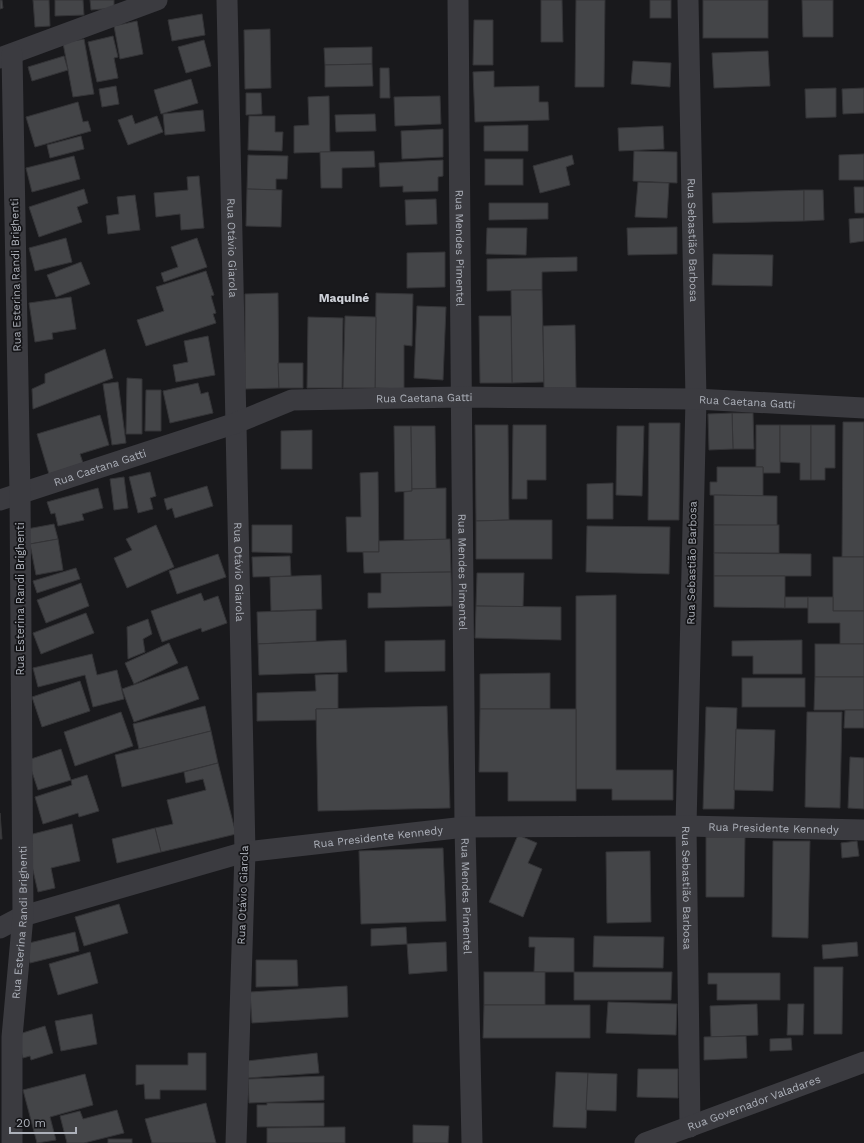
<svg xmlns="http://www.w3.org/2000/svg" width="864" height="1143" font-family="'Work Sans',sans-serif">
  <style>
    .building { fill: #444548; stroke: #343437 }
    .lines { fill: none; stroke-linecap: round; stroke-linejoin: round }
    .minor { stroke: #3b3b40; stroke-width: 21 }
    .labels { text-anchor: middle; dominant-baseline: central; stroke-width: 3.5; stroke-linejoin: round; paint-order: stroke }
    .street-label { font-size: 11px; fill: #adb1ba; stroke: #141417 }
    .neighbourhood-label { font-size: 12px; font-weight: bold; fill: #cdd0d7; stroke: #141417 }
  </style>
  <rect width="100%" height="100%" fill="#19191c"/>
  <g class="building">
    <path d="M0 0H2L3 8 0 9Z"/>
    <path d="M33 0H49L50 26 35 27Z"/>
    <path d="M55 0H83L84 15 55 16Z"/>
    <path d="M90 0H114V8L91 10Z"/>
    <path d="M541 0H562L563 42H541Z"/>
    <path d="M576 0H605L604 87H575Z"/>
    <rect x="650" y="0" width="21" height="18"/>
    <rect x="703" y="0" width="65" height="38"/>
    <path d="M802 0H833V37H803Z"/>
    <path d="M202 14 205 35 172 41 168 20Z"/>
    <path d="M474 20H493V65H473Z"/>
    <path d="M137 21 143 54 120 59 114 26Z"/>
    <path d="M270 29 271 88 245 89 244 30Z"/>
    <path d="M113 36 118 57 114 58 118 78 97 82 88 42Z"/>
    <path d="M84 39 94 94 73 97 63 43Z"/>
    <path d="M204 40 211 66 186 73 178 47Z"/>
    <path d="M372 47V64L325 65 324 48Z"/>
    <path d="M768 51 770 86 714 88 712 53Z"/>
    <path d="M64 56 68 70 32 81 28 67Z"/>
    <path d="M633 61 671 63 670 87 631 84Z"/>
    <path d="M372 64 373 86 325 87V65Z"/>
    <path d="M380 68H389L390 98H380Z"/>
    <path d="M494 71V87L539 86V102H548L549 120 475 122 473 72Z"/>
    <path d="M191 79 198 103 161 114 154 90Z"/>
    <path d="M116 86 119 104 102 107 99 89Z"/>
    <path d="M836 88V117L806 118 805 89Z"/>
    <path d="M864 88V113L843 114 842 89Z"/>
    <path d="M246 93H261L262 114 246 115Z"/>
    <path d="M329 96 330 152 294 153V126L309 125 308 97Z"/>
    <path d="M440 96 441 124 395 126 394 97Z"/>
    <path d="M78 102 83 122 88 121 91 131 35 147 26 117Z"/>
    <path d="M203 110 205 131 165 135 163 114Z"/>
    <path d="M375 114 376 131 336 132 335 115Z"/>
    <path d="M132 115 135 124 157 116 163 132 128 145 118 120Z"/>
    <path d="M249 116H275V132H283L282 151 248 150Z"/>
    <path d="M528 125V151H484V126Z"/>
    <path d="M663 126 664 149 619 151 618 128Z"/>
    <path d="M443 129V157L402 159 401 131Z"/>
    <path d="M81 136 84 149 50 158 47 145Z"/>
    <path d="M374 151 375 167 342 168V188H321L320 152Z"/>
    <path d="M634 151 677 152V183L633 181Z"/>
    <path d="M864 154V180H839V155Z"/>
    <path d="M248 155 288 156 287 179H276V190L247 189Z"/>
    <path d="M572 155 574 164 566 167 570 185 540 193 533 166Z"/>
    <path d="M74 156 80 179 32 192 26 168Z"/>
    <rect x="485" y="159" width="38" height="26"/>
    <path d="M443 160V176L438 177V191L403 192V186L380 187 379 163Z"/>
    <path d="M199 176 204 228 181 230 180 214 156 217 154 193 188 190 187 177Z"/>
    <path d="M638 182 669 183 667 218 635 217Z"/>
    <path d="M854 187H864V213H855Z"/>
    <path d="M84 189 88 203 77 207 82 222 39 237 29 207Z"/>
    <path d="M247 189 282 190 281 227 246 226Z"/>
    <path d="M804 190V221L713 223 712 193Z"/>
    <path d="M804 190H823L824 220 804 221Z"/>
    <path d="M135 195 140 230 108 234 106 216 119 214 117 197Z"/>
    <path d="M436 199 437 224 406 225 405 200Z"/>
    <path d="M489 203H548V219L489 220Z"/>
    <path d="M864 218V241L850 243 849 219Z"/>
    <path d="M677 227V254L628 255 627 228Z"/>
    <path d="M487 228H527L526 255 486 254Z"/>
    <path d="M66 238 72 262 35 271 29 248Z"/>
    <path d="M197 238 207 267 164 282 161 273 178 267 171 247Z"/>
    <path d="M445 252V287L407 288V253Z"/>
    <path d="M713 254 773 255 772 286 712 285Z"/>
    <path d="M577 257V271L542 272V290L487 291V259Z"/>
    <path d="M81 262 90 284 56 297 47 275Z"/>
    <path d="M206 271 214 295 211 296 216 313 213 314 216 323 146 346 137 320 164 311 156 287Z"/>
    <path d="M511 290H542L544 382 512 383Z"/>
    <path d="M278 293 279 388 245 389V294Z"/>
    <path d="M376 293 413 294 412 346 404 345V389L375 388Z"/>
    <path d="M71 297 76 329 52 333 53 339 35 342 29 303Z"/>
    <path d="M417 306 446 307 443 380 414 378Z"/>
    <path d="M345 316 376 317 375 388H343Z"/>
    <path d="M479 316H511L512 383H480Z"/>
    <path d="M308 317 343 318 342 388H307Z"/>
    <path d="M575 325 576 388H544L543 326Z"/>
    <path d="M208 336 215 375 176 382 173 365 188 362 184 341Z"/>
    <path d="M105 349 113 378 33 409 32 389 45 383V374Z"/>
    <path d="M278 363H303V388H279Z"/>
    <path d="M127 378 142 379V434H126Z"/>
    <path d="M118 382 126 443 112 445 103 384Z"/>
    <path d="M198 383 201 394 208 392 213 413 170 423 163 391Z"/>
    <path d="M146 390H161V431H145Z"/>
    <path d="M732 413H753L754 449H733Z"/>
    <path d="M732 413 733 449 709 450 708 414Z"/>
    <path d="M100 415 109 445 80 454 83 463 49 474 37 434Z"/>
    <path d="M843 422H864V557H842Z"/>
    <path d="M649 423H680L679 520H648Z"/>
    <path d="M475 425H508L509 520 476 521Z"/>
    <path d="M513 425H546V480H527V499H512Z"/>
    <path d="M756 425H780V473H763V467H756Z"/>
    <path d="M780 425H811V480H800V463L780 462Z"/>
    <path d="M811 425H835V468H825V480H811Z"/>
    <path d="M394 426H411L412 491 395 492Z"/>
    <path d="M411 426H435L436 489H412Z"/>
    <path d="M617 426H644L642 496 616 495Z"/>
    <path d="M312 430V469H281V431Z"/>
    <path d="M717 467H763V496L710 495V482H717Z"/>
    <path d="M150 472 156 496 150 498 153 509 138 513 129 477Z"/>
    <path d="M378 472 379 552H347L346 517H361L360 473Z"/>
    <path d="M124 477 128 508 114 510 110 479Z"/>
    <path d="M613 483V519H587V484Z"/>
    <path d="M207 486 213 506 175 518 172 508 167 510 164 499Z"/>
    <path d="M98 488 103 508 82 514 84 520 58 526 55 513 51 514 47 502Z"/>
    <path d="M446 488V540H404V492L412 491V489Z"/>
    <path d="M714 495 777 496V526L714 525Z"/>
    <path d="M509 520H552V559H476V521Z"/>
    <path d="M54 524 58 539 30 544 27 529Z"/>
    <path d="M156 525 174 567 127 588 114 558 132 550 126 539Z"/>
    <path d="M252 525H292V553L252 552Z"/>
    <rect x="714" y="525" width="65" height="28"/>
    <path d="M587 526 670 527 669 574 586 572Z"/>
    <path d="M58 539 63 570 36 575 30 544Z"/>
    <path d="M450 539 451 572 364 573 363 552H379V541Z"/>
    <path d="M714 553 811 554V576H714Z"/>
    <path d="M218 554 226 577 177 594 169 571Z"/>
    <path d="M290 556 291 576 253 577 252 557Z"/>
    <rect x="833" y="557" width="31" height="54"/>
    <path d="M76 568 80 579 37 593 33 581Z"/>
    <path d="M451 572 452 606 368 608V593H381V573Z"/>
    <path d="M477 573H524L523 607 476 606Z"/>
    <path d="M321 575 322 609 271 611 270 577Z"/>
    <path d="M714 576H785V608L714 607Z"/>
    <path d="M81 583 89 606 46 623 37 600Z"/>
    <path d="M201 593 204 601 218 596 227 623 202 632 201 628 162 642 151 611Z"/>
    <path d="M616 595V770H673V800H612V789H576V596Z"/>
    <rect x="785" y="597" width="23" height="11"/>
    <path d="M808 597H833V611H864V644H840V623H808Z"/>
    <path d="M476 606 561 607V640L475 638Z"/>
    <path d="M316 610V641L258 644 257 612Z"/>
    <path d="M86 613 94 633 41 654 33 633Z"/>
    <path d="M148 619 152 634 143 639 145 652 128 659 127 627Z"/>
    <path d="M346 640 347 672 259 675 258 644Z"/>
    <path d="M445 640V671L385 672V641Z"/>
    <path d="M802 640V674H753V656H732V641Z"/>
    <path d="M169 643 178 663 134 684 125 663Z"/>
    <rect x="815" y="644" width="49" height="33"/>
    <path d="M92 654 97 675 117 670 124 699 93 707 85 675 38 687 33 668Z"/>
    <path d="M187 666 199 699 134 722 122 689Z"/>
    <path d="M550 673V709H480V674Z"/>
    <path d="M338 674V709H316V720L257 721V693L316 691 315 675Z"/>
    <path d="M815 677H864V710H814Z"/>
    <rect x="742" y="678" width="63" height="29"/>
    <path d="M80 681 90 711 42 727 32 697Z"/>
    <path d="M205 706 211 731 139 749 133 724Z"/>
    <path d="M447 706 450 808 318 811 316 709Z"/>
    <path d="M706 707 737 708 734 809H703Z"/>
    <path d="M480 709H576V801H508V772H479Z"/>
    <path d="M845 710H864V728H844Z"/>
    <path d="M121 712 133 746 75 766 64 732Z"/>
    <path d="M807 712H842L840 808 805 807Z"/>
    <path d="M736 729 775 730 773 791 734 790Z"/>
    <path d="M211 731 218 763 122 787 115 755Z"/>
    <path d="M61 749 71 780 38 790 28 760Z"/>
    <path d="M850 757 864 758V809L848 808Z"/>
    <path d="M218 763 236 834 161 852 155 828 173 824 167 800 206 790 203 779 186 783 184 772Z"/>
    <path d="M87 775 99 811 79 817 78 813 43 824 35 797 72 785 71 780Z"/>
    <path d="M0 813 2 839H0Z"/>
    <path d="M72 824 80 861 51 868 55 888 38 892 25 836Z"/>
    <path d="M155 828 161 852 117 863 112 839Z"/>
    <path d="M518 835 537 843 528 863 542 869 523 917 489 902Z"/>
    <path d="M706 837H745L744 897H706Z"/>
    <path d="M773 841H810L808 938 772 937Z"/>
    <path d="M857 841 859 856 842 858 841 843Z"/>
    <path d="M443 848 446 921 361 924 359 851Z"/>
    <path d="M650 851 651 922 607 923 606 852Z"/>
    <path d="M119 904 128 933 84 946 75 917Z"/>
    <path d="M406 927 407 944 371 946V929Z"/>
    <path d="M75 932 79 951 30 963 25 944Z"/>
    <path d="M594 936 664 937 663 968 593 967Z"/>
    <path d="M529 937 574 938V972H534L535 947H529Z"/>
    <path d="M446 942 447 971 409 974 407 944Z"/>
    <path d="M857 942 858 956 823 959 822 945Z"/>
    <path d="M90 952 98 983 58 995 49 964Z"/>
    <path d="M256 960H297L298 986 256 987Z"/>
    <path d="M814 967H843L842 1034H814Z"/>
    <rect x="484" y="972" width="61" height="33"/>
    <path d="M574 972H672L671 1000H574Z"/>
    <path d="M708 973H780V1000H717V984H708Z"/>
    <path d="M347 986 348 1017 252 1023 250 992Z"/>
    <path d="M608 1002 677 1004 676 1035 606 1033Z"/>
    <path d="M757 1004 758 1035 711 1037 710 1006Z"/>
    <path d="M788 1004H804L803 1035H787Z"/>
    <path d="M484 1005H590V1038H483Z"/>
    <path d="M92 1014 97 1044 61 1051 55 1021Z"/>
    <path d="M45 1026 53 1053 31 1060 30 1056 23 1058 16 1035Z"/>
    <path d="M746 1036 747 1058 704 1060V1037Z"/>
    <path d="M791 1038 792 1050 770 1051V1039Z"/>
    <path d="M188 1053H206V1090H160V1099H145L144 1084 136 1085V1065H188Z"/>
    <path d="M317 1053 319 1073 248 1078 247 1061Z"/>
    <path d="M638 1069H678V1098L637 1097Z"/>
    <path d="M556 1072 588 1073 586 1128 553 1127Z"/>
    <path d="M588 1073 617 1074 616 1111 586 1110Z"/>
    <path d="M85 1074 93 1105 50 1117 56 1140 37 1143 23 1090Z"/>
    <path d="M324 1076V1100L249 1103 248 1079Z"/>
    <path d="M206 1103 216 1143H152L145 1119Z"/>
    <path d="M267 1103H324V1126L257 1127V1105H267Z"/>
    <path d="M117 1110 124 1133 84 1143H67L60 1116 80 1111 83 1119Z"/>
    <path d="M413 1125 449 1126 448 1143H413Z"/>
    <path d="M345 1127V1143H267V1128Z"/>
    <rect x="108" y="1139" width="24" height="4"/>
  </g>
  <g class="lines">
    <g class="minor">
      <path id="s1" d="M227 0 245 852 236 1143"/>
      <path id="s2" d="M458 0 465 827 472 1143"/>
      <path id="s3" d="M688 0 696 399 686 826 690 1127"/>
      <path d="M0 58 157 0"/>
      <path id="s4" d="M0 500 236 423 292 400 461 397 696 399 864 408"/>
      <path id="s5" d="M0 928 23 916 245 852 465 827 686 826 864 830"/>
      <path id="s6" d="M12 1143V1037L23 916 20 494 12 54"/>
      <path id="s7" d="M645 1143 864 1062"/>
    </g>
  </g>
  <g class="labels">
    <g class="street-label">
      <text stroke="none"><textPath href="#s3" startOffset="240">Rua Sebastião Barbosa</textPath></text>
      <text stroke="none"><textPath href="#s1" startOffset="248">Rua Otávio Giarola</textPath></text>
      <text stroke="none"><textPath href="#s2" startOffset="248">Rua Mendes Pimentel</textPath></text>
      <text transform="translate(16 275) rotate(-91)">Rua Esterina Randi Brighenti</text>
      <text stroke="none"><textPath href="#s4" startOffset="441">Rua Caetana Gatti</textPath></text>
      <text stroke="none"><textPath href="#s4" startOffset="764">Rua Caetana Gatti</textPath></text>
      <text stroke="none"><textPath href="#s4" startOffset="105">Rua Caetana Gatti</textPath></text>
      <text transform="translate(692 563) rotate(-89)">Rua Sebastião Barbosa</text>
      <text stroke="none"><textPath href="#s1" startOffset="572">Rua Otávio Giarola</textPath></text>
      <text stroke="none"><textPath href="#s2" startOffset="572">Rua Mendes Pimentel</textPath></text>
      <text transform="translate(20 599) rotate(-90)">Rua Esterina Randi Brighenti</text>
      <text stroke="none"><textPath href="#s5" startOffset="787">Rua Presidente Kennedy</textPath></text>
      <text stroke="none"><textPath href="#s5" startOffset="391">Rua Presidente Kennedy</textPath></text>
      <text stroke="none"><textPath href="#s3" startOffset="888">Rua Sebastião Barbosa</textPath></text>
      <text transform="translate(243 895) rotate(-88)">Rua Otávio Giarola</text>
      <text stroke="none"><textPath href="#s2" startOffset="896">Rua Mendes Pimentel</textPath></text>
      <text stroke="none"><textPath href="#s6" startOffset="221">Rua Esterina Randi Brighenti</textPath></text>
      <text stroke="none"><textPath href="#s7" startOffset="116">Rua Governador Valadares</textPath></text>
    </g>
    <g class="neighbourhood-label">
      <text x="344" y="298">Maquiné</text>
    </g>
  </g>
  <path d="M10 1127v6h66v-6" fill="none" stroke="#adb1ba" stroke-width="2"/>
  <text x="16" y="1127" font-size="12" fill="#adb1ba" stroke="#141417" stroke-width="3" paint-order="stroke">20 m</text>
</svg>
